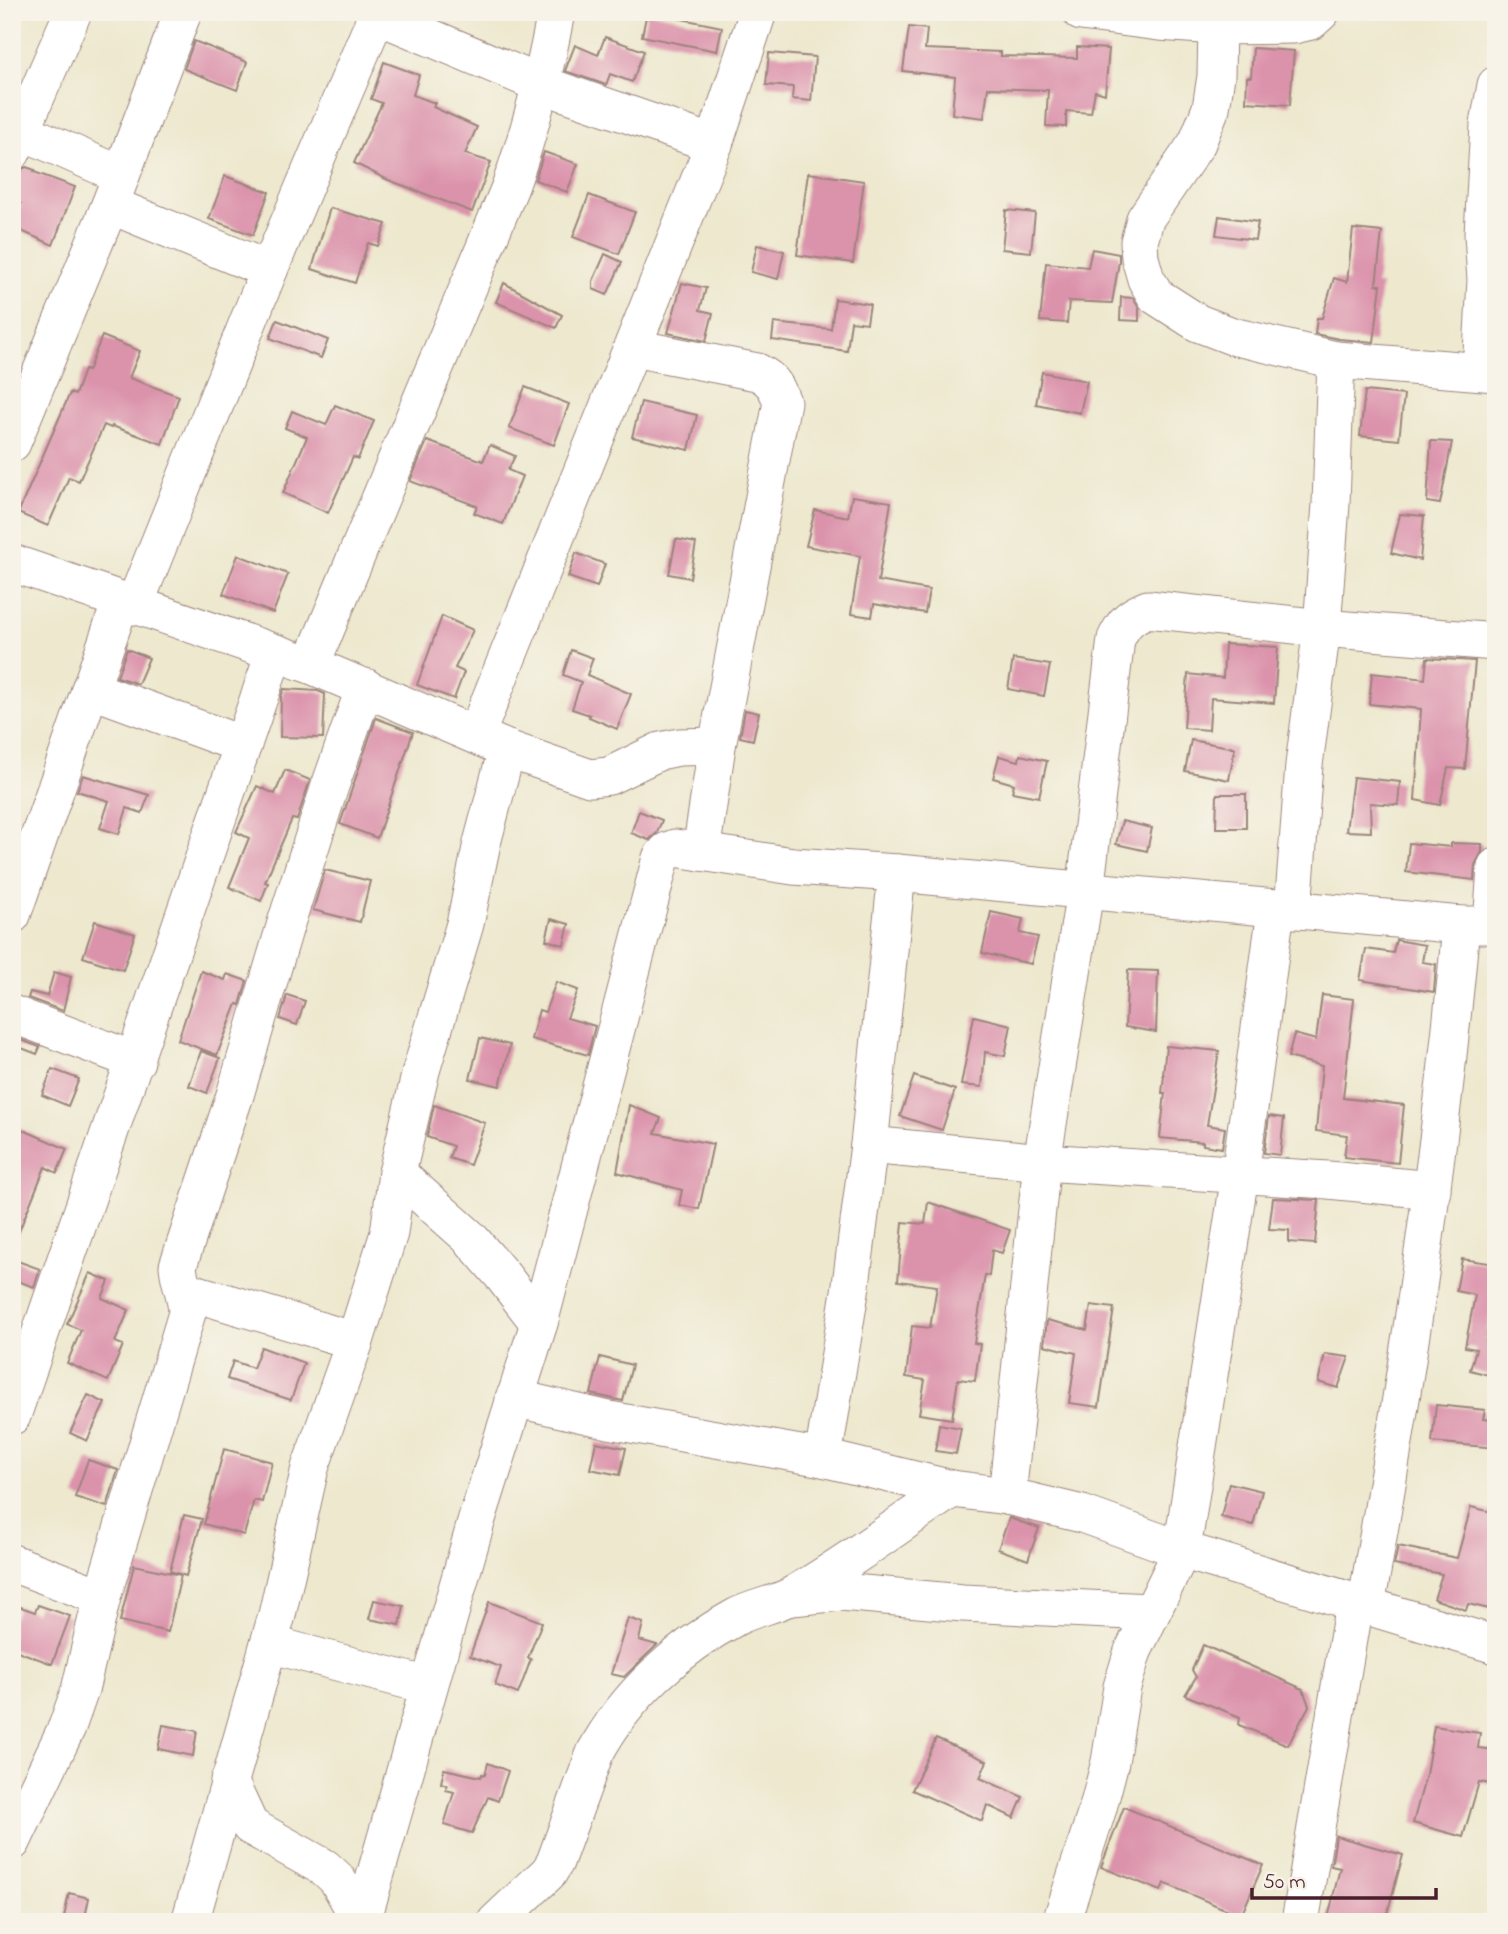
<svg xmlns="http://www.w3.org/2000/svg" width="1508" height="1934" font-family="'Indie Flower',sans-serif">
  <style>
    .building { fill: #db92ab }
    .lines { fill: none; stroke-linecap: round; stroke-linejoin: round }
    .minor-casing { stroke: #9c847c; stroke-width: 39 }
    .minor { stroke: #fff; stroke-width: 37 }
  </style>
  <rect width="100%" height="100%" fill="#f7f3e8"/>
  <filter id="ink" filterUnits="userSpaceOnUse"><feTurbulence type="fractalNoise" baseFrequency=".0143" numOctaves="2"/><feDisplacementMap in="SourceGraphic" scale="14" xChannelSelector="R" yChannelSelector="G"/><feConvolveMatrix kernelMatrix="1 2 1 2 8 2 1 2 1" color-interpolation-filters="sRGB"/></filter>
  <filter id="wash" filterUnits="userSpaceOnUse"><feTurbulence type="fractalNoise" baseFrequency=".00686" numOctaves="4" result="noise"/><feDisplacementMap in="SourceGraphic" scale="28" xChannelSelector="R" yChannelSelector="G"/><feGaussianBlur stdDeviation="1.57" result="paint"/><feColorMatrix in="noise" values="0 0 0 0 0 0 0 0 0 0 0 0 0 0 0 0 0 1.4 0 .05"/><feComposite in="paint" operator="in"/></filter>
  <g filter="url(#wash)">
    <rect width="100%" height="100%" fill="#ede8ce"/>
    <g id="blocks">
      <g class="building">
        <path d="M647 12 722 27 717 51 642 36Z"/>
        <path d="M909 27 927 29 925 49 1001 52V56L1077 58V47L1109 49 1105 94 1095 91 1091 113 1066 111V127L1046 126 1048 90 988 88 984 118 952 114 955 77 903 71Z"/>
        <path d="M605 37 644 51 632 82 610 74 606 85 565 71 575 45 598 55Z"/>
        <path d="M194 41 247 62 237 90 184 69Z"/>
        <path d="M1253 48 1294 51 1290 105 1246 102 1247 77H1251Z"/>
        <path d="M769 53 815 57 811 101 792 99 793 87 766 85Z"/>
        <path d="M384 62 419 75 413 95 435 103 433 107 477 127 465 154 491 162 472 212 386 179 354 163 382 103 371 99Z"/>
        <path d="M544 152 578 164 567 192 535 180Z"/>
        <path d="M26 167 35 170 34 172 75 187 53 245 12 227 21 204 12 201V179L14 173Z"/>
        <path d="M808 173 864 181 853 263 797 255Z"/>
        <path d="M225 176 269 192 253 235 209 219Z"/>
        <path d="M589 195 635 212 619 254 573 237Z"/>
        <path d="M330 208 386 224 378 246 368 243 355 283 312 269Z"/>
        <path d="M1006 210 1035 213 1031 252 1002 249Z"/>
        <path d="M1219 216 1258 222 1255 240 1216 235Z"/>
        <path d="M1353 229 1382 232 1376 285H1381L1374 342 1339 339 1315 334 1317 318H1322L1334 278 1347 282Z"/>
        <path d="M757 245 784 251 778 279 751 272Z"/>
        <path d="M1092 249 1119 254V262L1112 303 1069 301 1067 323 1040 321 1046 263 1088 267Z"/>
        <path d="M605 254 622 262 607 295 593 289V281Z"/>
        <path d="M504 283 562 315 556 328 496 302Z"/>
        <path d="M682 283 706 288 700 310 713 313 706 341 668 333Z"/>
        <path d="M1121 297 1133 298 1139 308V321L1120 320Z"/>
        <path d="M835 299 870 304 867 323 851 321 847 351 772 340 774 323 831 329Z"/>
        <path d="M277 320 328 340 321 358 270 338Z"/>
        <path d="M102 336 140 351 129 378 179 396 162 444 112 426 111 428 104 425 79 481 69 477 48 526 18 513 70 393 75 395 84 370 88 371Z"/>
        <path d="M1042 372 1087 381 1080 413 1036 404Z"/>
        <path d="M525 387 569 404 554 445 509 428Z"/>
        <path d="M1365 391 1404 395 1399 440 1360 436Z"/>
        <path d="M641 402 697 415 689 450 632 437Z"/>
        <path d="M335 405 374 421 358 459 353 457 328 513 283 493 307 437 285 428 292 411 326 425Z"/>
        <path d="M427 441 483 461 490 445 515 456 508 470 522 476 503 524 474 513 477 506 410 481Z"/>
        <path d="M1431 441 1452 442 1440 504 1427 502Z"/>
        <path d="M852 496 891 502 878 581 929 590 925 613 874 604 872 617 851 614 860 556 806 546 815 510 848 517Z"/>
        <path d="M1400 514 1424 516 1420 560 1391 553Z"/>
        <path d="M676 539 696 543 690 578 669 574Z"/>
        <path d="M576 553 605 564 597 587 568 577Z"/>
        <path d="M238 555 288 574 273 613 223 594Z"/>
        <path d="M442 616 473 630 455 668 464 672 454 699 417 685Z"/>
        <path d="M1225 644 1278 647 1274 703 1211 698 1209 730 1184 728 1188 674 1223 678Z"/>
        <path d="M127 649 149 658 138 684 117 677Z"/>
        <path d="M571 650 593 658 587 675 631 694 617 729 589 717 590 715 572 709 581 682 563 675Z"/>
        <path d="M1427 658 1475 661 1465 769 1448 768 1440 805 1415 800 1421 709 1369 704 1372 673 1425 679Z"/>
        <path d="M1013 659 1050 665 1044 696 1008 689Z"/>
        <path d="M284 689 318 691 325 694 323 738 280 737 281 697Z"/>
        <path d="M745 710 759 713 753 740 740 737Z"/>
        <path d="M376 718 413 732 377 838 340 824Z"/>
        <path d="M1191 740 1235 748 1229 780 1185 771Z"/>
        <path d="M1020 755 1047 761 1039 797 1012 792 1014 784 993 778 999 756 1019 761Z"/>
        <path d="M285 770 310 780 297 820 292 819 265 882 268 883 261 901 229 887 249 838 236 832 257 786 275 794Z"/>
        <path d="M83 775 149 795 142 813 127 808 119 834 100 828 109 801 77 791Z"/>
        <path d="M1353 777 1400 782 1398 805 1370 803 1371 832 1346 831Z"/>
        <path d="M1217 794H1246V828H1216Z"/>
        <path d="M639 811 662 820 657 833 649 840 631 833Z"/>
        <path d="M1122 821 1152 828 1147 851 1116 844Z"/>
        <path d="M1409 843 1451 847V843L1482 844V852L1475 865 1474 880 1406 872Z"/>
        <path d="M325 870 370 881 360 922 313 910Z"/>
        <path d="M991 912 1023 919 1020 933 1038 937 1031 964 982 953Z"/>
        <path d="M551 919 569 924 564 945 546 940Z"/>
        <path d="M95 921 135 934 123 970 83 957Z"/>
        <path d="M1396 940 1425 945 1422 962 1436 964 1434 992 1360 980 1366 949 1393 953Z"/>
        <path d="M1128 970 1158 971 1156 1032 1125 1027Z"/>
        <path d="M201 971 225 980 227 974 247 981 240 1005 237 1004 217 1055 178 1040Z"/>
        <path d="M54 972 71 977 63 1011 28 998 30 992 47 996Z"/>
        <path d="M556 982 578 990 567 1018 595 1026 588 1055 531 1039 539 1010 545 1012Z"/>
        <path d="M287 995 305 1001 297 1025 280 1019Z"/>
        <path d="M1322 995 1354 999 1343 1098 1404 1105 1398 1163 1344 1157 1347 1135 1316 1131 1322 1066 1288 1057 1294 1034 1316 1040Z"/>
        <path d="M974 1016 1011 1025 1005 1056 985 1052 982 1087 961 1085Z"/>
        <path d="M480 1038 510 1045 500 1086 470 1079Z"/>
        <path d="M18 1039 40 1047 37 1054 16 1046Z"/>
        <path d="M1166 1046 1219 1051 1207 1125 1225 1128 1222 1148 1203 1145V1142L1160 1138 1165 1093H1162L1164 1075H1163Z"/>
        <path d="M201 1051 220 1058 207 1093 189 1086Z"/>
        <path d="M52 1069 79 1079 68 1106 42 1095Z"/>
        <path d="M914 1076 955 1090 942 1130 900 1116Z"/>
        <path d="M434 1105 485 1123 470 1165 449 1158 453 1146 427 1137Z"/>
        <path d="M629 1105 661 1118 655 1133 713 1144 699 1209 679 1205 682 1190 617 1172Z"/>
        <path d="M1269 1116 1284 1118 1280 1155 1264 1153Z"/>
        <path d="M12 1125 67 1149 57 1173 45 1167 13 1246Z"/>
        <path d="M1273 1198 1319 1200 1315 1244 1289 1242V1230L1269 1229Z"/>
        <path d="M928 1202 1010 1230 1002 1253 992 1250 989 1276 985 1275 974 1343 980 1344 975 1381 958 1379 952 1419 919 1414 925 1380 906 1377 912 1326 930 1328 937 1286 898 1281 903 1222 925 1224Z"/>
        <path d="M12 1259 40 1269 34 1287 12 1279Z"/>
        <path d="M1462 1259 1496 1264V1285L1486 1341 1496 1342V1377L1470 1370 1476 1349 1465 1347 1475 1295 1456 1291Z"/>
        <path d="M90 1273 109 1281 102 1298 129 1310 115 1342 123 1345 108 1381 67 1363 81 1330 67 1324Z"/>
        <path d="M1091 1305 1114 1308 1099 1407 1069 1403 1076 1353 1044 1345 1047 1320 1087 1330Z"/>
        <path d="M261 1347 304 1363 291 1400 227 1379 233 1361 253 1368Z"/>
        <path d="M1325 1354 1349 1357 1338 1388 1318 1382Z"/>
        <path d="M600 1357 632 1365 623 1401 591 1394Z"/>
        <path d="M88 1395 105 1403 87 1441 70 1433Z"/>
        <path d="M1436 1405 1485 1410 1483 1419 1496 1420V1448L1432 1442Z"/>
        <path d="M939 1424 961 1428 956 1454 935 1451Z"/>
        <path d="M596 1442 626 1448 620 1475 590 1469Z"/>
        <path d="M224 1449 272 1462 262 1502 254 1500 244 1535 204 1524Z"/>
        <path d="M88 1460 118 1470 107 1507 75 1497Z"/>
        <path d="M1229 1483 1262 1491 1253 1525 1221 1517Z"/>
        <path d="M1471 1507 1496 1513V1581L1489 1609 1468 1604 1466 1610 1434 1599 1442 1574 1394 1565 1398 1546 1457 1558Z"/>
        <path d="M184 1515 202 1519 186 1576 170 1571Z"/>
        <path d="M1009 1518 1039 1528 1028 1560 998 1549Z"/>
        <path d="M134 1565 181 1575 168 1632 120 1621Z"/>
        <path d="M374 1600 404 1606 400 1625 369 1619Z"/>
        <path d="M489 1602 542 1622 528 1658 531 1659 518 1694 495 1685 501 1667 470 1656Z"/>
        <path d="M38 1605 70 1616 52 1664 12 1649V1623L18 1606 35 1612Z"/>
        <path d="M628 1618 643 1623 639 1640 657 1645 624 1677 611 1674Z"/>
        <path d="M1203 1645 1303 1689 1309 1706 1288 1745 1239 1725 1240 1717 1185 1695 1196 1677 1192 1670Z"/>
        <path d="M163 1725 197 1731 193 1756 158 1749Z"/>
        <path d="M1434 1726 1480 1733 1478 1748 1496 1750V1785L1479 1782 1463 1837 1413 1823 1426 1775Z"/>
        <path d="M936 1738 987 1761 980 1778 1023 1797 1014 1818 987 1805 982 1821 912 1790Z"/>
        <path d="M488 1763 508 1771 498 1801 488 1797 472 1833 444 1825 454 1792 446 1790 447 1785 441 1783 444 1769 481 1777 482 1774 485 1775Z"/>
        <path d="M1124 1807 1263 1865 1241 1916 1164 1883 1161 1891 1101 1867Z"/>
        <path d="M1336 1836 1403 1855 1385 1922H1327L1340 1868 1331 1866Z"/>
        <path d="M69 1893 89 1898 84 1922H63Z"/>
      </g>
    </g>
  </g>
  <g filter="url(#ink)">
    <use href="#blocks" fill-opacity="0" stroke="#9c847c" stroke-width="2"/>
    <g class="lines">
      <defs>
        <g id="minor">
          <path d="M1081 12 1159 22 1217 26 1294 25 1311 21 1321 12"/>
          <path d="M377 15 543 85 714 144"/>
          <path d="M1217 26 1216 76 1211 108 1197 143 1145 219 1139 242 1140 258 1146 279 1156 296 1198 323 1232 336 1336 360 1496 373"/>
          <path d="M22 131 121 175"/>
          <path d="M12 152 73 12"/>
          <path d="M110 205 269 270"/>
          <path d="M633 348 757 372C772 379 776 386 782 402L717 746 701 852"/>
          <path d="M1481 371 1486 280 1483 234 1489 124 1496 85"/>
          <path d="M12 443 110 205 183 12"/>
          <path d="M12 563 311 665 507 749 590 778 609 776 660 751 679 747 717 746"/>
          <path d="M134 606 269 270 378 12"/>
          <path d="M311 665 510 187C531 129 545 72 556 12"/>
          <path d="M90 689 243 745"/>
          <path d="M476 735 714 144 758 12"/>
          <path d="M1293 910 1304 765 1322 628 1331 504 1336 360"/>
          <path d="M12 915 121 601"/>
          <path d="M1492 925 1496 867"/>
          <path d="M12 1014 136 1061"/>
          <path d="M869 1145 1042 1162 1328 1180 1432 1190"/>
          <path d="M397 1173 470 1238 502 1275 539 1323"/>
          <path d="M184 1290 355 1341"/>
          <path d="M514 1398 609 1420 823 1458 952 1489 1007 1496 1082 1514 1182 1550 1496 1645"/>
          <path d="M12 1416 274 654"/>
          <path d="M823 1458 850 1292 869 1145 897 873"/>
          <path d="M1007 1496 1042 1162 1085 891 1116 639C1124 622 1130 616 1148 609L1322 628 1496 642"/>
          <path d="M12 1563 102 1597"/>
          <path d="M792 1597 841 1592 963 1603 1151 1612"/>
          <path d="M1366 1606C1406 1380 1441 1154 1461 925"/>
          <path d="M269 1644 429 1686"/>
          <path d="M229 1781 250 1826 325 1868 337 1879 361 1922"/>
          <path d="M12 1842 67 1727 80 1690 102 1597 187 1313C187 1296 179 1282 178 1266L235 1095 286 923 330 786 365 687"/>
          <path d="M190 1922 277 1615 310 1468 355 1341 389 1233 397 1173 421 1071 465 924 482 843 507 749"/>
          <path d="M362 1922 477 1519 539 1323 661 858 667 851 675 848 793 866 897 873 1461 925H1496"/>
          <path d="M496 1922 549 1872 555 1862 595 1753C626 1695 678 1648 736 1617 753 1608 774 1605 791 1596 847 1564 899 1524 952 1489"/>
          <path d="M1061 1922 1098 1808 1110 1762 1122 1687 1133 1651 1182 1550 1240 1175 1276 910"/>
          <path d="M1300 1922 1354 1604"/>
        </g>
      </defs>
      <use href="#minor" class="minor-casing"/>
      <use href="#minor" class="minor"/>
    </g>
  </g>
  <rect width="1508" height="1934" fill="none" stroke="#f7f3e8" stroke-width="42"/>
  <path d="M1252 1888v10h184v-10" fill="none" stroke="#4a1f2b" stroke-width="3.5"/>
  <text x="1263" y="1888" font-size="21" fill="#4a1f2b" stroke="#f7f3e8" stroke-width="5" paint-order="stroke">50 m</text>
</svg>
